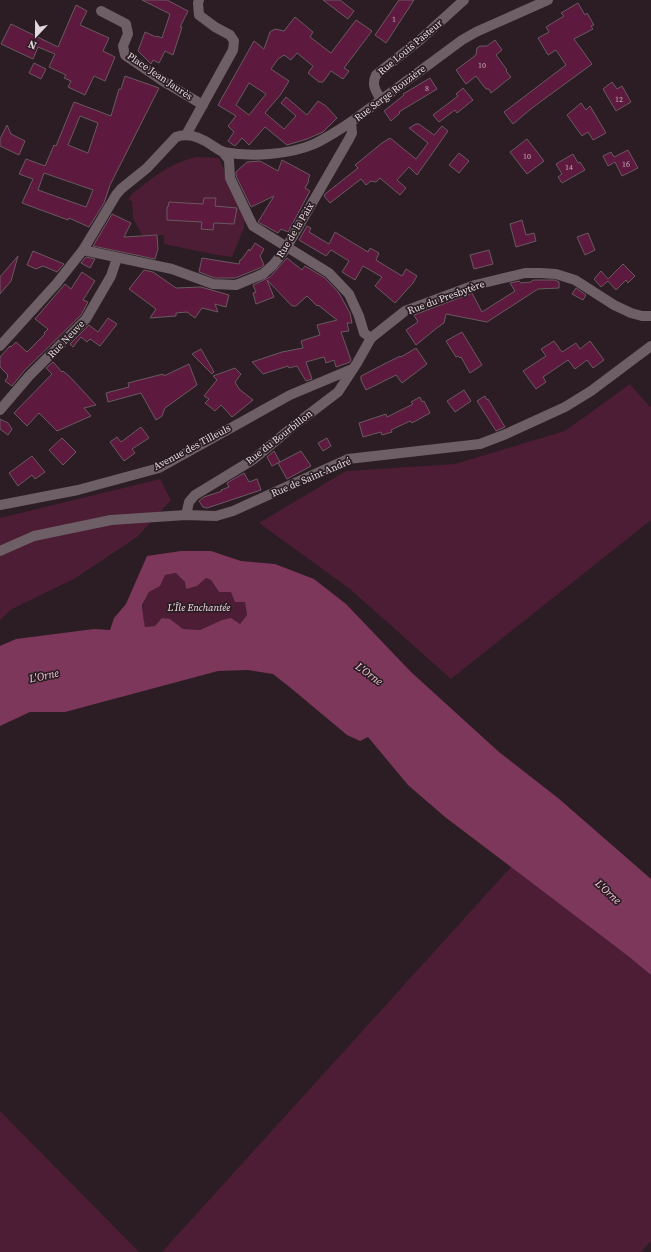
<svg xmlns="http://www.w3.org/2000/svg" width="651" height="1252" font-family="'Source Serif 4',serif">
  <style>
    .green { fill: #4c1d35 }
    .water { fill: #7d375a; fill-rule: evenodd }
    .building { fill: #5d1a3e; stroke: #695960; fill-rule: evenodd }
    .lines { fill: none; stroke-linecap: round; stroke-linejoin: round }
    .street { stroke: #6e5e65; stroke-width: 10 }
    .secondary { stroke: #6e5e65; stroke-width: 10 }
    .labels { text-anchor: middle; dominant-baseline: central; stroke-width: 3.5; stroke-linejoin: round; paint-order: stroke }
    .number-label { font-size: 8px; fill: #c2a9b5 }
    .street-label { font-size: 10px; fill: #e3d9dd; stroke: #2b1d23 }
    .park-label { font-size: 10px; font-style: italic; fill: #f4dee7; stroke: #2b1d23 }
    .water-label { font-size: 11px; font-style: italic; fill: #f5cadc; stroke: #2b1d23 }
  </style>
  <rect width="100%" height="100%" fill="#2b1d23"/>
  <g class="green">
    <path d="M196 157 219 158 245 219 244 228 232 257 217 255 164 244V235H142L133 218 132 201 128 200 131 195C152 178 168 164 196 157Z"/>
    <path d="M630 384 650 407 651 406V520L451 679 350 589 259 523 346 471 455 464 565 431Z"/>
    <path d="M160 479 171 500 137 537 74 579 12 609 0 620V518Z"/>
    <path d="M176 573 185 582 197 586 206 578 211 580 219 592 231 591 245 602 247 615 240 624 222 620 200 630 183 629 170 619 155 626 145 627C142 614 140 601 151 591 159 584 159 587 165 575Z"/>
    <path d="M511 867 628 956 651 975V1241L641 1252H162Z"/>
    <path d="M0 1111 139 1252H0Z"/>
  </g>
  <path class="water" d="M181 551H211L241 561 275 564 314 579 346 604 411 672 499 752 558 798 651 879V975L628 956 445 817 408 785 368 737 360 741 347 735 292 689 273 674 248 670 218 671 65 712H30L0 726V646L16 639 94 629 110 630 114 618 126 604 147 556ZM176 573 185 582 186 589 197 586 206 578 211 580 219 592H231L235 602H245L247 615 240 624 231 618 222 620 200 630 183 629 170 619 162 618 155 626 145 627 143 616 142 605 149 592 160 586 165 575Z"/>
  <g class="building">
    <path d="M142 0H167L188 11 180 27H182L173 55 165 51 159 63 153 60 151 64 138 51 145 32 156 37 157 36 162 38 170 14Z"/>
    <path d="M323 0H340L354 11 348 19Z"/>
    <path d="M399 0H414L386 43 375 35Z"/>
    <path d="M578 3 585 15 587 13 594 25 591 26 593 29 574 39 592 64 532 108 513 124 504 112 566 65 556 50 548 55 538 38 549 32 546 27 564 16 561 13Z"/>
    <path d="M76 5 87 11 80 25 109 38 103 51 115 57 105 81 94 76 85 95 68 87 71 81 64 78 66 75 49 67 55 54 38 47 33 59 1 44 11 24 58 47Z"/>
    <path d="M295 17 313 32 310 37 331 53 356 20 372 31 344 68 349 71 343 79 331 71 323 82H319L308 73 313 66 297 53 291 60 284 55 278 59 271 69 289 81 281 94 265 113 284 129 296 116 281 103 286 97 307 115 318 101 326 106 337 118 323 132 307 139 287 145 265 127 249 145 242 138 235 146 232 144 228 141 234 132 228 126 236 116 218 105 254 41 264 49 270 32 275 29 284 31ZM249 83 266 94 249 115 236 105Z"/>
    <path d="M495 40 502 50 496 55 507 70 506 71 511 77 491 93 489 89H486L476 76 466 84 456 70 476 55 477 48 480 46H487Z"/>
    <path d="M34 63 46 69 41 79 29 73Z"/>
    <path d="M125 76 159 88 110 185 104 203 89 227 69 218 68 220 22 203 33 179 19 174 26 159 45 166 54 145 56 146 74 102 111 116 119 89H121ZM80 116 98 123 88 153 68 145ZM44 173 93 190 86 207 38 190Z"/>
    <path d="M430 78 437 89 399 112 400 113 391 121 384 111 404 95 403 94Z"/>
    <path d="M612 82 617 89 622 86 631 102 616 111 603 89Z"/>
    <path d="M463 88 473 100 457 113 455 110 439 122 433 115 458 96 456 94Z"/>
    <path d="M581 103 586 110 590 106 606 133 593 140 588 132 582 136 567 115Z"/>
    <path d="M416 124H419L434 135 442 126 448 131 417 175 409 167 397 180 406 188 400 195 380 178 376 182 371 181 366 185 361 179 330 203 324 196 325 194 358 168 355 165 360 161 382 143 390 138 416 159 428 143 409 128Z"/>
    <path d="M7 125 11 134 25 141 19 155 0 146V139Z"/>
    <path d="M527 139 544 161 527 174 510 152Z"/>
    <path d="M628 150 638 168 622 176 615 162 608 166 603 156 611 152 614 157Z"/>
    <path d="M459 153 469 161 459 173 449 165Z"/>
    <path d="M573 154 578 163 580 162 585 170 562 183 558 177 562 174 556 164Z"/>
    <path d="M282 160 310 175 308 180 309 181 305 188 310 191 288 232 281 229 278 233 258 222 274 196 251 207 236 176V172L247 162 260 161 278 171Z"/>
    <path d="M204 198H216L215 206 237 208 234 224 214 223 213 230 201 229 202 222 167 220V207H168L169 202 203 204Z"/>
    <path d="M112 214 131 223 124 237 157 235 158 249 155 259 93 246Z"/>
    <path d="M522 220 526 235 534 233 536 241 516 247 510 224Z"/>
    <path d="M307 226 311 228 309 232 329 244 335 232 368 252 370 248 379 253 376 260 402 276 406 269 417 276 413 283 395 303 375 286 382 277 363 266 355 280 342 272 349 261 331 250 326 256 299 240Z"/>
    <path d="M588 233 595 250 585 255 577 237Z"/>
    <path d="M255 243 264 249 260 256 264 265 260 268 235 278H215L199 272 202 258 239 264 240 260 242 259 249 249 250 251Z"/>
    <path d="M489 250 493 264 474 269 470 255Z"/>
    <path d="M33 251 64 264 57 272 43 266 36 269 27 265Z"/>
    <path d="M18 256 11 281 0 294V277Z"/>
    <path d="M86 257 95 259 90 268 81 263Z"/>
    <path d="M287 258 302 270 305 266 325 278 339 293 350 313 352 323H347L349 331 341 332 351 360 350 362 336 367 334 360 326 363 324 357 306 362 312 379 306 381 297 366 289 368 288 366 263 374 252 362 282 352 303 348 301 341 320 335 317 325 337 320 318 305 317 306 307 296 296 306H292L267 280 274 297 256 304 253 293 256 292 253 285 270 277Z"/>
    <path d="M623 264 635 276 628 283 626 280 616 290 608 281 601 287 594 279 601 271 608 279Z"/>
    <path d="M144 270 153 272 176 288 201 287 229 295 226 307 215 304 218 312 202 308 195 318 187 312 176 313V316L150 318 156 309 129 289Z"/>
    <path d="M82 272 95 281 83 300 88 302 81 315 24 371 12 386 5 381 8 377 7 376 8 375 0 367V357L10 346 11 347 16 342 27 352 45 334 44 333 48 329 35 319 65 284 71 289Z"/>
    <path d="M533 280H555L559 282V288L538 289 487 322 446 314 444 323 438 327 416 345 406 330 418 322 414 315 472 293 482 312 515 291 510 283 519 281 521 283 531 282Z"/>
    <path d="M576 288 586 295 583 300 572 294Z"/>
    <path d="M108 318 117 324 100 346 90 339 87 342 81 337 73 347 70 344 89 325 98 332Z"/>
    <path d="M462 332 482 365 470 373 461 357 460 358 458 356 456 357 446 341Z"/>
    <path d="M554 341 562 352 576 343 580 349 590 341 604 360 593 368 587 360 575 369 568 360 543 377 546 382 536 389 523 371 546 356 541 349Z"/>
    <path d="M416 348 427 364 402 383 396 375 366 390 361 380V376L400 356 401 357Z"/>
    <path d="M201 349 214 372 212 374 192 354Z"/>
    <path d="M53 362 62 372 63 371 70 377 96 405 84 408 91 416 57 431 39 413 27 426 14 413 52 374 46 368Z"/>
    <path d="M189 364 197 385 165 408 162 416 156 420 141 393 108 402 106 393 129 387 128 383 163 374 164 376Z"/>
    <path d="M235 368 241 374 235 382 239 389 253 400 232 417 221 405 215 411 205 403 209 399 204 396 217 380 213 376Z"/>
    <path d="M464 390 471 401 455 412 447 401Z"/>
    <path d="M485 396 487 400 488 399 505 427 496 431 477 401Z"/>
    <path d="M420 397 422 402 424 401 430 413 412 423 410 421 391 430 392 432 382 435 381 432 363 437 359 423 386 414 387 417 413 404 411 402Z"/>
    <path d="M0 419 8 423 12 429 8 435 0 429Z"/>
    <path d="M141 427 149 438 132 449 135 453 124 461 110 442 117 437 121 442Z"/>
    <path d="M62 438 76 452 63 465 49 450Z"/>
    <path d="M327 438 331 446 323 451 318 443Z"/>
    <path d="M274 451 280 462 272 466 267 457Z"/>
    <path d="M301 451 311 466 287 479 278 463Z"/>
    <path d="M32 456 45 472 35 479 32 475 18 486 9 473Z"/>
    <path d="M244 473 249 482 257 479 261 490 207 508 203 507 199 501 204 497 222 491 221 490 229 487 227 483Z"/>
  </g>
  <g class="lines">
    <g class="street">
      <path d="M101 11 126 24 128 34 123 46 125 55 166 83 203 105"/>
      <path d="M381 100C376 91 371 85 376 75L421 39 464 0"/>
      <path d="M186 135 233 50 234 41 230 35 215 27 199 15 198 3 199 0"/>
      <path d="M222 151 229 160 230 178 253 226 329 273 349 294 359 316 364 333 371 338"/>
      <path d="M83 250 172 269 213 284 236 285 263 274 273 265 285 250 349 139 352 133 351 122"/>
      <path d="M0 410 29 376 86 319 111 276 117 258"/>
      <path d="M0 505 78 490 159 468 290 395 352 369"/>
      <path d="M186 515 189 502 195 495 254 459 296 424 338 392 357 363 371 338 405 311 475 285 525 273H540L556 274 575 280 614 305 631 313 642 316H651"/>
    </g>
    <g class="secondary">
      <path d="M0 346 57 283 83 250 116 195 121 189 147 168 176 137C189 132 202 138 213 146 216 148 220 151 223 152 251 157 289 155 314 144 327 138 339 130 351 122L462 40 476 32 548 0"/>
      <path d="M0 551 34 536 111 520 186 515 216 516 233 511 348 459 480 444 506 434 565 407 591 391 651 346"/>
    </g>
  </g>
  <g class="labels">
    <g class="number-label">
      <text x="394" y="19">1</text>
      <text x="482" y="65">10</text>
      <text x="427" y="88">8</text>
      <text x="619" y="99">12</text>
      <text x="527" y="156">10</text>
      <text x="626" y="164">16</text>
      <text x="569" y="167">14</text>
    </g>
    <g class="street-label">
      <text transform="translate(410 47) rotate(-40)">Rue Louis Pasteur</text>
      <text transform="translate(160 76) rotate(34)">Place Jean Jaurès</text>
      <text transform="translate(390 93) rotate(-37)">Rue Serge Rouzière</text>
      <text transform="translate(295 230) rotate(-59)">Rue de la Paix</text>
      <text transform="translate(446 297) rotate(-20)">Rue du Presbytère</text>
      <text transform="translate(66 339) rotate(-46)">Rue Neuve</text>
      <text transform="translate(279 437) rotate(-38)">Rue du Bourbillon</text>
      <text transform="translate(192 447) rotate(-28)">Avenue des Tilleuls</text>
      <text transform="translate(311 477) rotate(-23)">Rue de Saint-André</text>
    </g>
    <g class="park-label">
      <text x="199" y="607">L'Île Enchantée</text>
    </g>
    <g class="water-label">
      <text transform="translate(369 674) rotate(36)">L'Orne</text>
      <text transform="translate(44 676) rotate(-12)">L'Orne</text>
      <text transform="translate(608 892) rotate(43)">L'Orne</text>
    </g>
  </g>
  <g transform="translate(36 36) rotate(202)" stroke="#2b1d23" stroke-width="3" paint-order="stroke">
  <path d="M0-3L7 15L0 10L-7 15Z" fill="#e3d9dd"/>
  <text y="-6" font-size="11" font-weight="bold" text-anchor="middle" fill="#e3d9dd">N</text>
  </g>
</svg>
